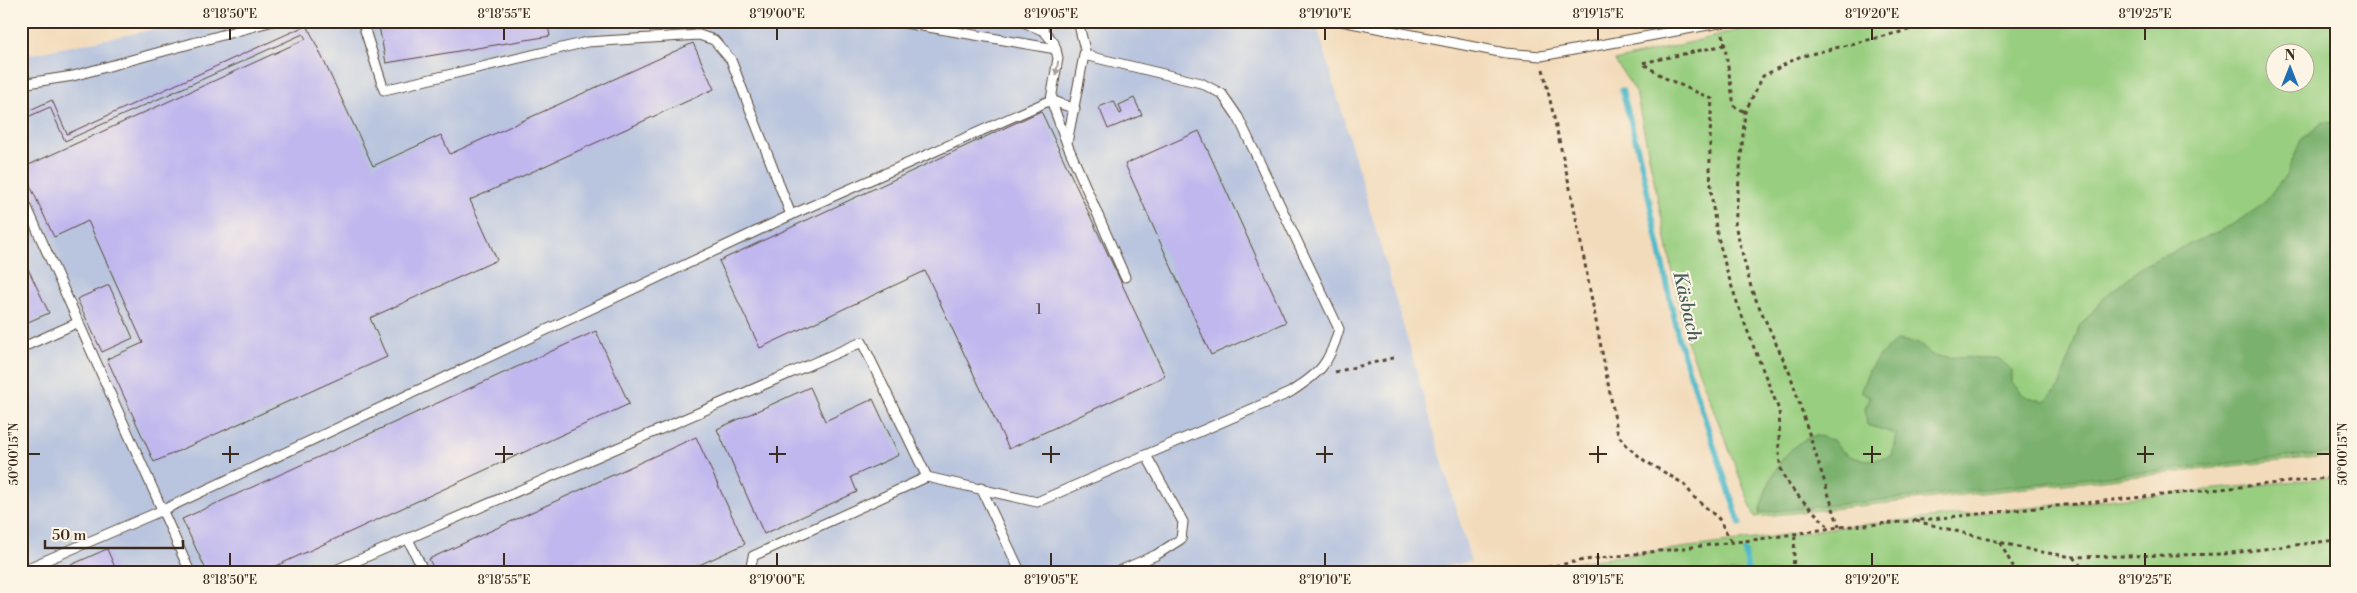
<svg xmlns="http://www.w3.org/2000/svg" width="2357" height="593" font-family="'Libre Bodoni',serif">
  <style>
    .industrial { fill: #b9c5de }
    .green { fill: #98ce7f; stroke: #6a7c4e; fill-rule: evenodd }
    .forest { fill: #7ab16e; stroke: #5a6e46 }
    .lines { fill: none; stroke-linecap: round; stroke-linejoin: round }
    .stream { stroke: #4bb7c8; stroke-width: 5.5 }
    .building { fill: #bfb7ee }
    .service-casing { stroke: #564536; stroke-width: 11 }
    .path { stroke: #564536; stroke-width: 3; stroke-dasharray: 4 4; stroke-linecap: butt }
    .service { stroke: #fff; stroke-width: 9 }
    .oneway { fill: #a79f9a }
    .ticks { fill: none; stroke: #3b2a1e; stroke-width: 2 }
    .labels { text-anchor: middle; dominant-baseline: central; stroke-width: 4.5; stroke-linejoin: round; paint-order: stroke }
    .number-label { font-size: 15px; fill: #5c4d52 }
    .water-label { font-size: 19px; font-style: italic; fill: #415b5a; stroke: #fcf5e5 }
    .neatline { fill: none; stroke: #3b2a1e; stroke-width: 2 }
    .ticks-label { font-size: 12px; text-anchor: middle; fill: #3b2a1e }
  </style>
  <rect width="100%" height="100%" fill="#fcf5e5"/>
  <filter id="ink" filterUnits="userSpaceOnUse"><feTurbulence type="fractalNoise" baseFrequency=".02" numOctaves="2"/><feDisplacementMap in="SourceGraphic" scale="10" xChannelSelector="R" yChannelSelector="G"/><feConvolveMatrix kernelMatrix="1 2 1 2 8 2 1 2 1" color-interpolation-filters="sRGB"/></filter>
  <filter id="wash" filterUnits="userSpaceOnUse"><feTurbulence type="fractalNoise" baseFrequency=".0096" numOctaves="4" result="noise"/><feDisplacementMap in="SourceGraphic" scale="20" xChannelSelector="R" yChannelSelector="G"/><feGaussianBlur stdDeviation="1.12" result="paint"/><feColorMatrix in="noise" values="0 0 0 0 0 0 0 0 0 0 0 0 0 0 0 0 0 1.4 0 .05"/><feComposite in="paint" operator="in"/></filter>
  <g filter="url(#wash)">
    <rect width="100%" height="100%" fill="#f2dbbb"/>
    <path class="industrial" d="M195 21H1282L1318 29 1471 561 1424 572H21V51L27 55Z"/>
    <g class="green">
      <path d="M1776 21H2336V455L1755 517 1686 338 1636 92 1615 61ZM2274 52H2304V82H2274Z"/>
      <path d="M2336 477V572H1524C1628 551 1734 544 1839 527Z"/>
    </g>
    <path class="forest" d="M2323 122 2336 123V452L1759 513C1766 485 1783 444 1814 436 1819 435 1827 439 1833 440 1848 463 1868 462 1892 456L1896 434 1867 425 1865 409 1870 397 1861 391C1869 366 1877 355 1898 340L1917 343 1935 357 1998 358 2012 370V383L2025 396 2044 402 2059 387 2079 327 2106 296 2144 265 2230 226 2261 206 2286 175 2301 140Z"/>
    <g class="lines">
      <g class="stream">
        <path d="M1622 90 1640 157 1679 341 1740 524"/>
        <path d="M1745 551 1748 572"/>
      </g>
    </g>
    <g id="blocks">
      <g class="building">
        <path d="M378 21H547L550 36 386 63Z"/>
        <path d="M307 25 373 166 441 135 450 154 693 43 714 89 470 200 497 260 370 318 387 357 154 462 107 359 143 343 88 221 54 237 22 168 306 39 303 34 65 141 50 107 21 120V114L52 100 67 134Z"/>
        <path d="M1134 98 1142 115 1108 129 1099 107 1114 101 1120 114 1122 113 1119 105Z"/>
        <path d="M1041 111 1165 376 1009 449 925 271 760 348 719 261Z"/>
        <path d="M1199 131 1286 322 1211 355 1125 164Z"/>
        <path d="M21 254 49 313 21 325Z"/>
        <path d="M109 285 133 338 102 352 77 299Z"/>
        <path d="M596 331 629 404 263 572H207L182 519Z"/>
        <path d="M810 387 825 421 873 399 899 455 851 477 857 492 764 534 717 429Z"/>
        <path d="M696 437 745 544 684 572H435L429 559Z"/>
        <path d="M107 549 117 572H55Z"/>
      </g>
    </g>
  </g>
  <g filter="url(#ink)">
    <use href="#blocks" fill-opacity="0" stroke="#564536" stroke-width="1"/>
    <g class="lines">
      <defs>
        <g id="service">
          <path d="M362 21 384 90 587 42 699 35 714 40 731 60 791 215"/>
          <path d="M893 21 1056 49"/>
          <path d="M1021 21 1044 31 1054 43 1058 58 1051 100 1067 144 1125 277"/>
          <path d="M1341 21 1505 53 1541 56 1730 21"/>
          <path d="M21 84 73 76 273 21"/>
          <path d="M1067 143 1085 50 1078 21"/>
          <path d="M21 194 190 572"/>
          <path d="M21 348 79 322"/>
          <path d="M981 488 1019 569 1023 572"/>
          <path d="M408 539 424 572"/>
          <path d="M21 571 163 510 791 215 1051 100 1075 109"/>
          <path d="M331 572 862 342 927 477 1037 502 1289 393C1320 373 1329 365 1339 329L1238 117 1222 94 1201 83 1084 55"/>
          <path d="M750 572 753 556 927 477"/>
          <path d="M1117 572 1156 555 1181 539 1183 522 1146 455"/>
        </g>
      </defs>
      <use href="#service" class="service-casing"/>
      <g class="path">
        <path d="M1723 34 1734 106 1745 112"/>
        <path d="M1725 45 1642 63 1665 78 1712 99C1709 143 1708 188 1717 232 1730 293 1756 352 1779 410 1781 430 1776 452 1782 472 1788 490 1816 512 1829 528"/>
        <path d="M1543 69 1572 197 1618 435 1628 447 1645 461 1684 484 1694 497 1719 519 1732 543"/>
        <path d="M1335 372 1397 357"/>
        <path d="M1916 521 2035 551 2073 557 2223 554 2336 540"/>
        <path d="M1839 527 1790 374 1752 291 1735 225 1745 112 1763 76 1799 57 1945 21"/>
        <path d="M2000 543 2016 572"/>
        <path d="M2074 557 2085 572"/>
        <path d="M1524 572 1584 560 1768 538 1839 527 1892 523 2336 477"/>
        <path d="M1793 572 1795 534"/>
      </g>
      <use href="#service" class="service"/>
    </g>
    <defs><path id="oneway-solid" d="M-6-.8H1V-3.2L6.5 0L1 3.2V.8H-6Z" transform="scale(1.25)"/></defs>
    <use class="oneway" href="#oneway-solid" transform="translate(1057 68) rotate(100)"/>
  </g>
  <path class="ticks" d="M230 28V40M504 28V40M777 28V40M1051 28V40M1325 28V40M1598 28V40M1872 28V40M2145 28V40M230 446V463M504 446V463M777 446V463M1051 446V463M1325 446V463M1598 446V463M1872 446V463M2145 446V463M28 454H40M222 454H239M495 454H513M769 454H786M1042 454H1060M1316 454H1333M1589 454H1607M1863 454H1881M2137 454H2154M2317 454H2330M230 553V566M504 553V566M777 553V566M1051 553V566M1325 553V566M1598 553V566M1872 553V566M2145 553V566"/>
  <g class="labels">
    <g class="number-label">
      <text x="1039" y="309">1</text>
    </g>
    <g class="water-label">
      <text transform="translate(1687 306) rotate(77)">Käsbach</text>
    </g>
  </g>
  <rect width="2357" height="593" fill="none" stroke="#fcf5e5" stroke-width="55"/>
  <g transform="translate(2290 68)"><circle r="24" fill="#fcf5e5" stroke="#afa495"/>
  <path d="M0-4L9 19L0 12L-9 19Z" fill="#1f6fb2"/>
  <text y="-8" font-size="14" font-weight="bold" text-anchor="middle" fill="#3b2a1e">N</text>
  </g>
  <path d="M45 540v8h138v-8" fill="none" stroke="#3b2a1e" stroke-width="2.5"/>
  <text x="52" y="540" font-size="15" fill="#3b2a1e" stroke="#fcf5e5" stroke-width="4" paint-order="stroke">50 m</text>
  <rect x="28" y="28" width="2302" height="538" class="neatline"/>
  <g class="ticks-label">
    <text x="230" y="18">8°18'50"E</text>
    <text x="504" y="18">8°18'55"E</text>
    <text x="777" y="18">8°19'00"E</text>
    <text x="1051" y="18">8°19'05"E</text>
    <text x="1325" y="18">8°19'10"E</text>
    <text x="1598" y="18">8°19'15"E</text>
    <text x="1872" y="18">8°19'20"E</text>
    <text x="2145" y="18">8°19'25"E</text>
    <text transform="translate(14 454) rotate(-90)" y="4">50°00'15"N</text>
    <text transform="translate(2343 454) rotate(-90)" y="4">50°00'15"N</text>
    <text x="230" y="584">8°18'50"E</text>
    <text x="504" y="584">8°18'55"E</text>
    <text x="777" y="584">8°19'00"E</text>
    <text x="1051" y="584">8°19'05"E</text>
    <text x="1325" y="584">8°19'10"E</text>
    <text x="1598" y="584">8°19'15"E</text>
    <text x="1872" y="584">8°19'20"E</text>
    <text x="2145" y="584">8°19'25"E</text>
  </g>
</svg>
